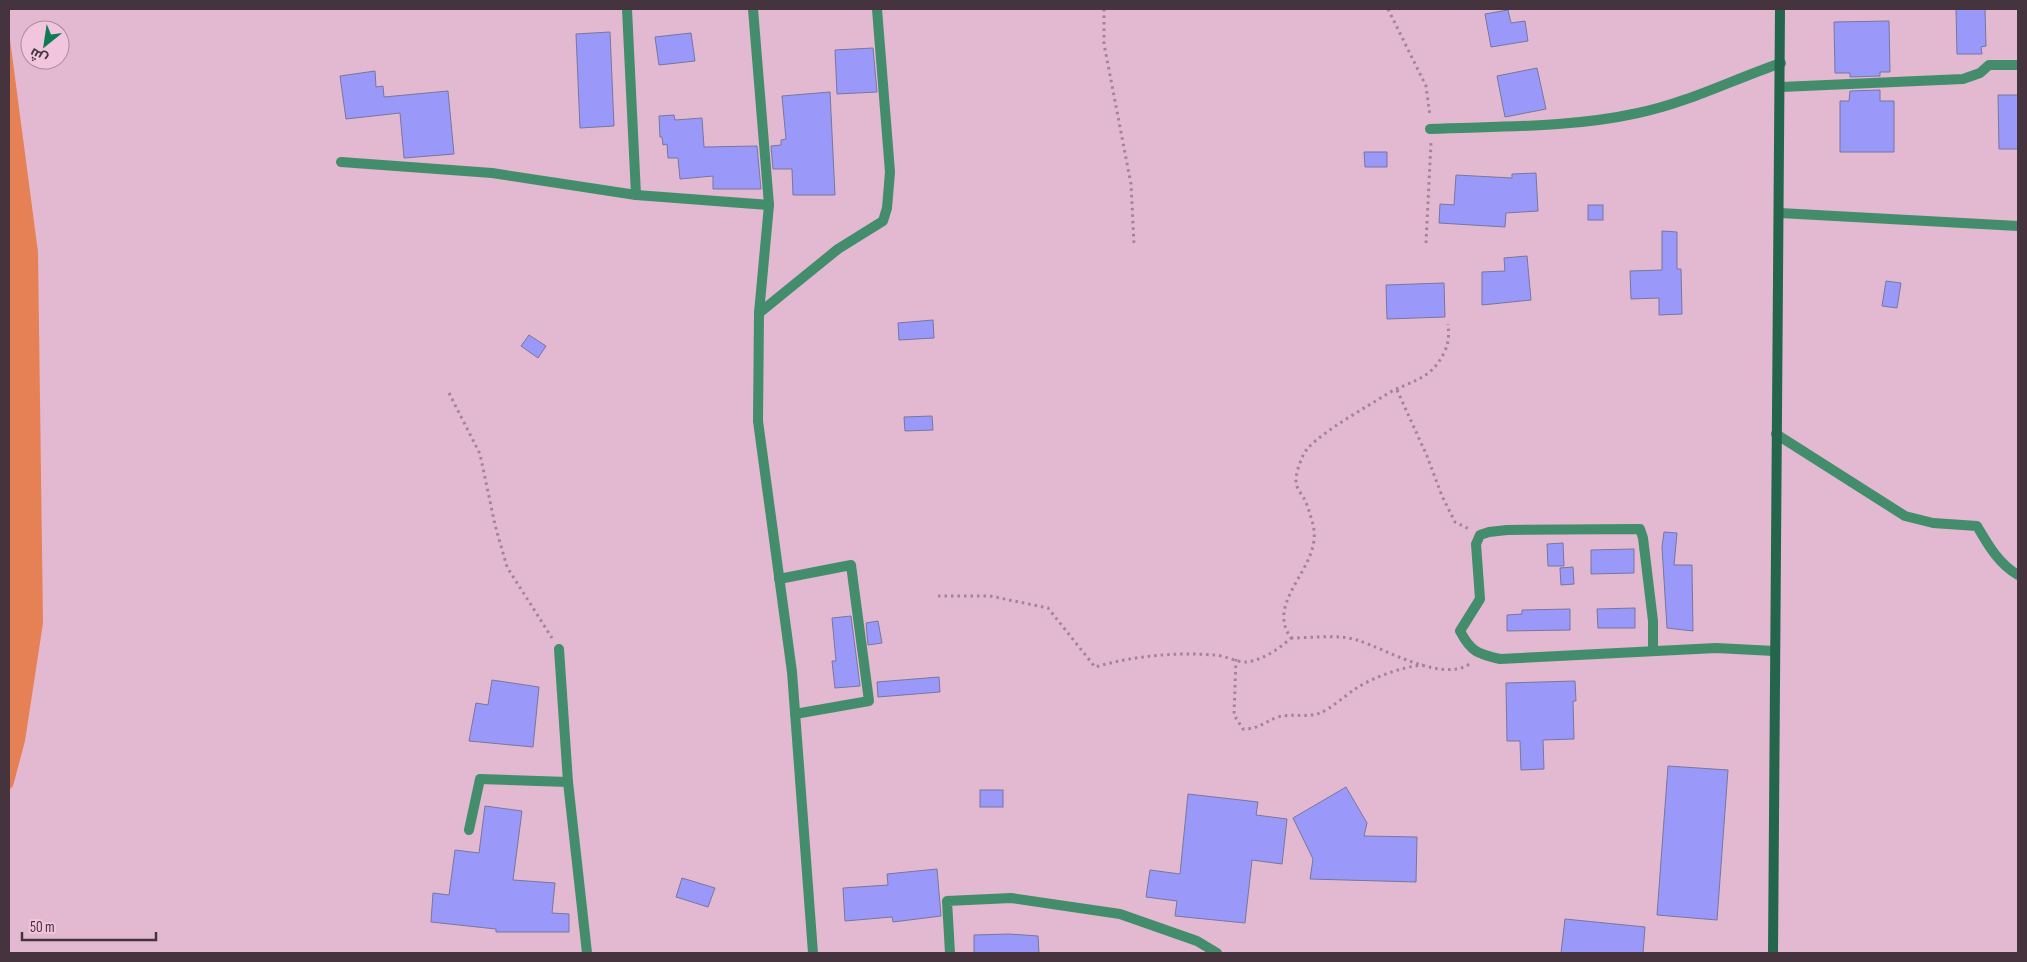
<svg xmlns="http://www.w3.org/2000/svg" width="2027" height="962" font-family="'Sofia Sans Condensed',Cairo,sans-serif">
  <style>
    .green { fill: #e68156 }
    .building { fill: #9a99f9; stroke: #76779e }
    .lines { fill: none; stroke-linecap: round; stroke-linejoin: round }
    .path { stroke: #a48396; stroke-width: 3; stroke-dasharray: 2.5 4; stroke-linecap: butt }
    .street { stroke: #438c6c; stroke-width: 10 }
    .secondary { stroke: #24664b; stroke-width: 10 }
  </style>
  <rect width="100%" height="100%" fill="#e3b8d1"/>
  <path class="green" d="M9 32 38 252 43 623 25 741 13 786 9 790Z"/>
  <g class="building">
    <path d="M1956 9H1985L1986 46 1981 47 1982 54H1957Z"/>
    <path d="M1508 10 1511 23 1525 21 1528 41 1491 47 1485 14Z"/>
    <path d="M1889 21 1890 72H1880V76L1850 77V73H1835L1834 22Z"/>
    <path d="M610 32 614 126 580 128 576 34Z"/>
    <path d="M691 33 695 61 659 65 655 37Z"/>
    <path d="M873 48 877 92 837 94 835 50Z"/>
    <path d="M1537 68 1546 109 1505 117 1497 76Z"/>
    <path d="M375 71 376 87 383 86 384 97 448 91 454 154 404 158 400 113 346 119 340 76Z"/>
    <path d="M1880 90V101H1894V152H1840V101H1849L1850 91Z"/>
    <path d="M830 92 835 195H793L792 169H773L771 146 781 145V140L786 139 782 96Z"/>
    <path d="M1998 95H2018V149H1999Z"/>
    <path d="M674 115 675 120 702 118 704 147 757 146 761 189H713V176L680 179 678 158H668L667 144 663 145 662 137H660L659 116Z"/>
    <path d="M1364 152H1387V167H1365Z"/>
    <path d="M1536 173 1538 211 1506 213 1505 227 1439 223 1440 204 1454 205 1456 175 1512 178V174Z"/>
    <rect x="1588" y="205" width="15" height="15"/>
    <path d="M1662 231 1677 232V269H1681L1682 314 1659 315V298L1631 299 1630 271 1662 270Z"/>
    <path d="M1527 256 1531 300 1482 305V272L1505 271 1504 258Z"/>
    <path d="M1886 281 1901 283 1897 308 1882 306Z"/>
    <path d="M1444 283 1445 317 1387 319 1386 285Z"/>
    <path d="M933 320 934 338 899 340 898 323Z"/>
    <path d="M529 335 546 346 538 358 521 346Z"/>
    <path d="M932 416 933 430 905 431 904 417Z"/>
    <path d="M1664 532 1677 533 1674 565H1692L1693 631 1667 628 1662 547Z"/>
    <path d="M1563 543 1564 566H1548L1547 544Z"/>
    <path d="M1634 549V573L1591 574V550Z"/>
    <path d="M1573 567 1574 584 1561 585 1560 568Z"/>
    <path d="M1635 608V628H1598L1597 609Z"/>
    <path d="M1570 609V630L1507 631V615L1522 614V610Z"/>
    <path d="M851 616 860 686 835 688 832 661H836L832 618Z"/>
    <path d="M878 621 882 643 868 645 866 623Z"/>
    <path d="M939 677 940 692 878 697 877 682Z"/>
    <path d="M492 680 539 687 533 747 469 741 476 703 488 705Z"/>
    <path d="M1575 681 1576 701H1573L1574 739 1543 740 1544 769 1521 770 1520 741H1507L1506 683Z"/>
    <path d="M1668 766 1728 770 1717 920 1657 915Z"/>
    <path d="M1346 787 1367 823 1364 836 1417 837 1416 882 1310 879 1313 859 1293 818Z"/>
    <rect x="980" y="790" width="23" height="17"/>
    <path d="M1188 794 1258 802 1256 815 1287 819 1282 864 1252 860 1245 923 1175 916 1177 901 1146 897 1150 870 1180 874Z"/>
    <path d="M485 806 522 811 513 880 555 883 552 913 569 914V932H496V929L431 922 433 893 449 895 455 850 479 853Z"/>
    <path d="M937 869 941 916 893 922 892 917 845 921 843 888 888 885 887 874Z"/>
    <path d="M682 878 715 888 708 907 676 897Z"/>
    <path d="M1565 919 1645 927 1643 953H1561Z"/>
    <path d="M1009 934 1038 936 1039 953H974V935Z"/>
  </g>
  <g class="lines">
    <g class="path">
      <path d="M1104 9V44L1131 184 1134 245"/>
      <path d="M1388 9 1426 86 1430 116"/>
      <path d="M1426 243 1431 142"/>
      <path d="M1397 390 1427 456 1442 496 1455 522 1469 529"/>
      <path d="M449 393 480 454 495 525 507 567 552 638"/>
      <path d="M938 596H990L1048 608 1095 667C1134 656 1173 652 1214 655 1224 655 1238 663 1247 662 1263 660 1280 648 1291 638 1263 599 1327 565 1312 521 1310 514 1308 507 1305 500 1302 495 1297 489 1296 483 1295 474 1302 454 1308 448 1326 429 1365 408 1387 394 1411 380 1430 381 1444 353 1449 342 1449 336 1448 324"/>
      <path d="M1291 638C1311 638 1337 634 1357 640 1386 649 1443 684 1471 663"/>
      <path d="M1236 659 1234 715 1243 729C1259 729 1264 722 1278 717 1291 713 1307 718 1320 713 1330 709 1345 696 1355 689 1374 677 1401 667 1423 665"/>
    </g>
    <g class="street">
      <path d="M627 9 636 195"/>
      <path d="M753 9 769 205 759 313 758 421 792 672 813 953"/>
      <path d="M1781 87 1963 79 1980 73 1989 65H2018"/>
      <path d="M1430 129C1499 126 1570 128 1638 113 1687 103 1734 79 1781 63"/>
      <path d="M341 162 492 173 636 195 769 205"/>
      <path d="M1780 213 2018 226"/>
      <path d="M759 313 838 249 883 221 887 208 890 172 877 9"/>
      <path d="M1776 434 1905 516 1933 523 1977 526C1988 545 1999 564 2018 575"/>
      <path d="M779 579 851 565 869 701 795 714"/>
      <path d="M559 649 568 782"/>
      <path d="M1653 651V621L1643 538 1640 529 1507 530 1489 532 1480 535 1476 544 1480 599 1460 631C1471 652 1478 654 1500 659L1716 648 1774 651"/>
      <path d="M469 830 480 779 568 782 587 953"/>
      <path d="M950 953 947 901 1011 898 1120 914 1197 941 1217 953"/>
    </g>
    <path class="secondary" d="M1773 953 1780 9"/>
  </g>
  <rect width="2027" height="962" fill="none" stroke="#45343e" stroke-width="20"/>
  <g transform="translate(45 45) rotate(210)"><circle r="24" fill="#f1c5de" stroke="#ac8b9e"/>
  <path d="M0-4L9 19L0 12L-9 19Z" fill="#0f7b55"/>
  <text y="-8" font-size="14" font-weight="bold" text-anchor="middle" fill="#45343e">ش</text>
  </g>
  <path d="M22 932v8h134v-8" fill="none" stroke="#45343e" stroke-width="2.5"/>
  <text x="30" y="932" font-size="15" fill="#45343e" stroke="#f1c5de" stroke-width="4" paint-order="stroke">50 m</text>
</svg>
